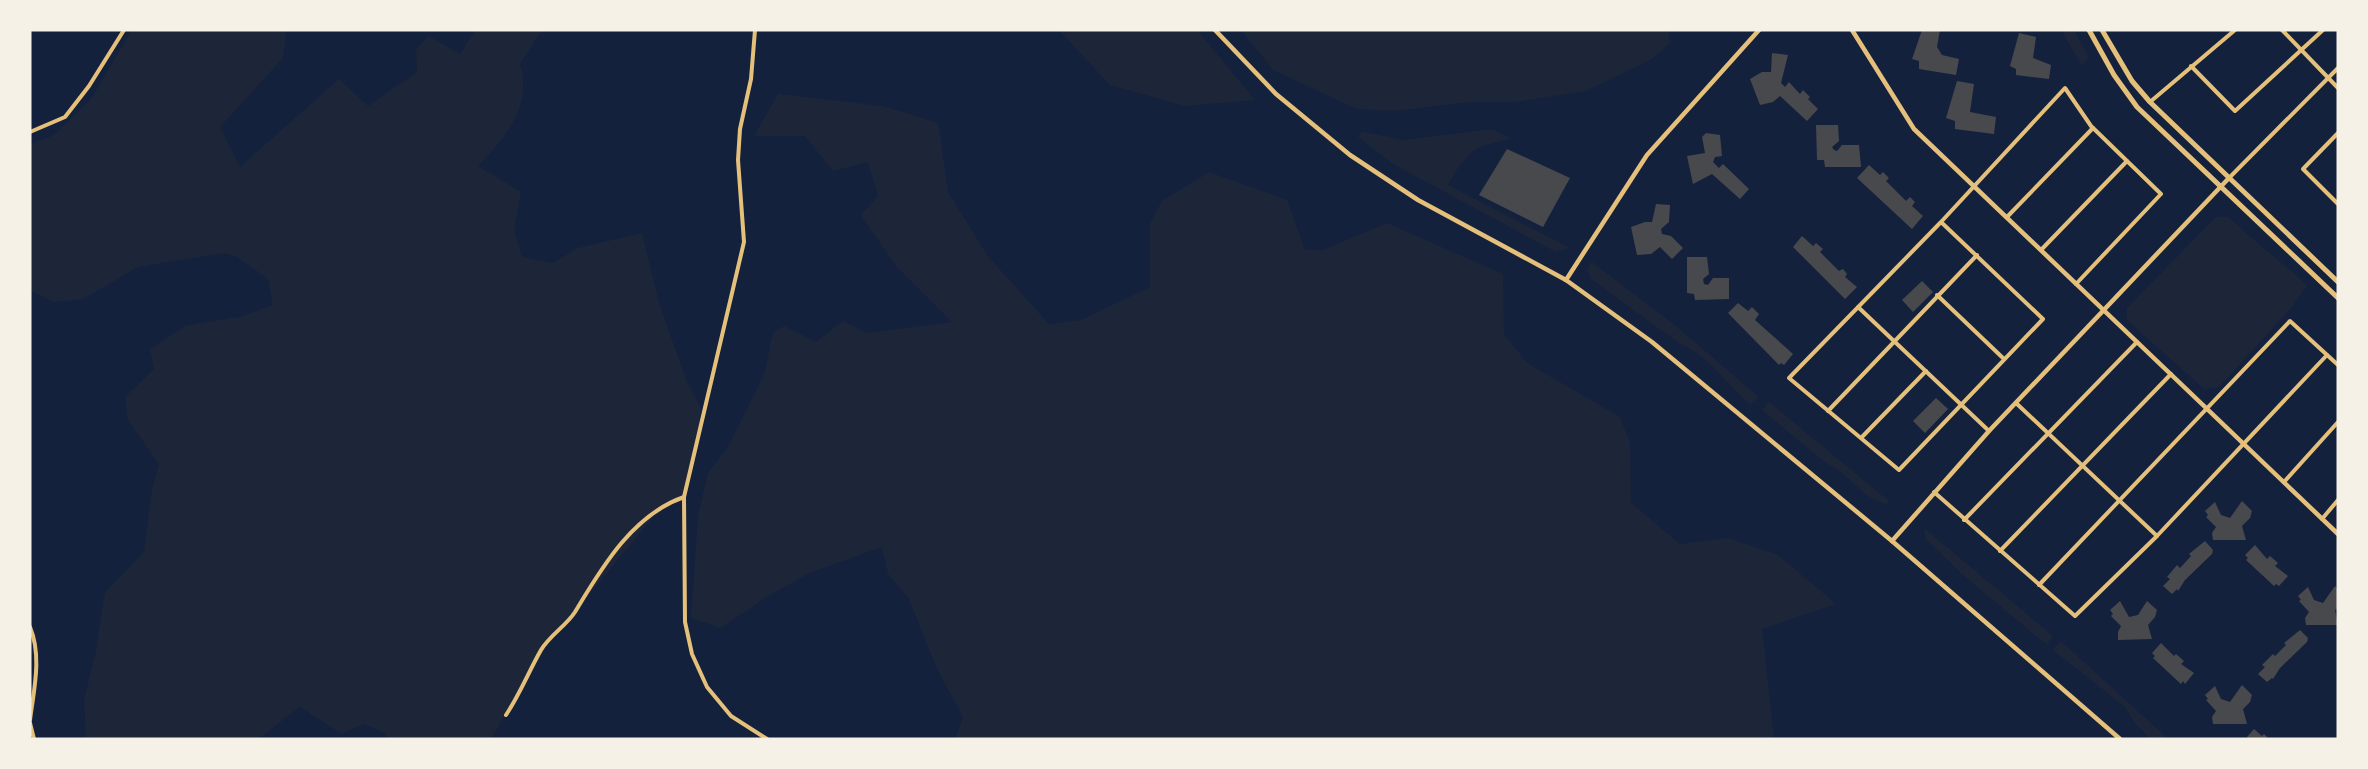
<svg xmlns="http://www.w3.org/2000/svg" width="2368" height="769" font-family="'Fira Sans',sans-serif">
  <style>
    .green { fill: #1d2539 }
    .building { fill: #48494c }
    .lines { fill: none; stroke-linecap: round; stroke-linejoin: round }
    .minor { stroke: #e5c07b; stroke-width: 4 }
    .tertiary { stroke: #e5c07b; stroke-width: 4.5 }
    .secondary { stroke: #e5c07b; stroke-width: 5 }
  </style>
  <rect width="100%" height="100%" fill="#14213d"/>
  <g class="green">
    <path d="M132 30H286L283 58 220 127 240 167 339 79 368 106 417 72 416 49 429 36 460 54 475 30H553L540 33 520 64C533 107 505 137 478 166L521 192 514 230 522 257 553 263 578 248 642 233 659 303 687 382 701 408 696 457 687 492 654 516 536 659 491 739H388L385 733 364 724 342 734 300 707 258 739H86L84 700 96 651 105 592 144 552 152 489 159 464 128 420 125 397 154 369 150 349 185 326 243 316 273 305 268 279 236 256 224 253 138 267 83 299 53 302 30 290V144L54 135 91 99Z"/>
    <path d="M1059 30H1197L1255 100 1185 106 1110 85Z"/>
    <path d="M1241 30H1668L1670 43 1652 59 1586 91 1515 102H1469L1394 111 1357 109 1273 70Z"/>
    <path d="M2061 30H2074L2089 57 2082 66Z"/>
    <path d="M778 94 883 106 938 123 948 192 987 255 1049 324 1081 320 1150 287V223L1162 201 1209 172 1287 200 1305 250H1323L1387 223 1503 274 1504 334 1527 363 1620 417 1630 443 1631 503 1680 544 1728 538 1778 555 1836 604 1762 629 1774 739H955L963 717 937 669 909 599 888 574 882 547 812 572 771 594 721 628 691 618 698 517 708 473 728 447 764 375 773 333 784 326 816 342 843 321 867 333 952 322 896 266 861 215 878 196 868 162 833 171 805 136H754Z"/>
    <path d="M1484 130H1494L1513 139C1475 145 1467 150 1448 185L1570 248 1556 252 1393 164 1357 136 1363 132 1404 140Z"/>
    <path d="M2216 217H2229C2254 242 2281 261 2307 285L2291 308 2219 387 2204 389 2127 320V308Z"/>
    <path d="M1592 262 1672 323 1759 397 1750 404C1724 382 1712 358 1679 343L1591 279 1587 269Z"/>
    <path d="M1769 402 1878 492 1889 501 1887 504C1863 500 1848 472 1826 463L1762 410Z"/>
    <path d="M1925 529 2053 636 2047 645 1962 574 1925 538Z"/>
    <path d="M2061 641 2168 739H2151L2134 722 2125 707 2053 650Z"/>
  </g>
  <g class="building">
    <path d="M1922 30H1940L1937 47 1942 55 1959 59 1956 75 1919 69V61L1912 59Z"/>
    <path d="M2019 33 2036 37 2033 58 2051 65 2049 79 2016 75V69L2010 66Z"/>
    <path d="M1772 53 1788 55 1781 83 1785 87 1789 82 1800 94 1803 90 1810 97 1808 99 1818 109 1807 121 1780 96 1773 102 1760 105 1750 79 1762 72H1771Z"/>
    <path d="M1957 81 1974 84 1970 112 1996 117 1994 134 1955 129V121L1946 118Z"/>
    <path d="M1816 125H1838L1839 141 1832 147 1834 150 1837 151 1842 145H1859L1861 167H1825L1824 160H1817Z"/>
    <path d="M1706 133 1720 135 1722 156 1715 157 1713 162 1719 168 1723 164 1749 189 1740 199 1712 174 1693 184 1687 156 1705 153 1702 137Z"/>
    <path d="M1507 149 1570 178 1543 227 1479 195Z"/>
    <path d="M1869 165 1880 175 1883 172 1889 178 1886 181 1906 201 1910 197 1915 202 1912 206 1923 216 1912 229 1857 178Z"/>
    <path d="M1656 204 1670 205 1669 222 1661 229 1662 234 1671 236 1683 248 1672 259 1660 247 1651 254 1637 255 1631 227 1645 222H1652Z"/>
    <path d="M1802 236 1813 246 1816 243 1823 249 1820 252 1839 271 1843 269 1847 274 1845 277 1857 287 1845 299 1793 247Z"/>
    <path d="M1687 257H1707L1709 274 1703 279 1704 284 1708 285 1713 278H1729V299L1695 300 1694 294 1687 293Z"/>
    <path d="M1922 281 1933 292 1913 312 1902 300Z"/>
    <path d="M1738 303 1748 311 1752 307 1759 314 1755 320 1793 354 1784 365 1781 363 1779 365 1728 313Z"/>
    <path d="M1936 398 1948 409 1925 433 1913 421Z"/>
    <path d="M2242 501 2252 511 2250 518 2242 526 2246 540H2213L2212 533 2216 527 2206 517 2208 515 2205 511 2215 502 2221 515 2230 518Z"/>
    <path d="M2205 541 2213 550 2212 554 2185 580 2178 591 2177 589 2172 594 2163 586 2170 579 2167 577 2177 565 2180 568 2191 556 2189 554Z"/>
    <path d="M2255 545 2267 559 2270 556 2278 563 2275 566 2288 576 2279 586 2276 584 2274 586 2246 560 2248 558 2245 555Z"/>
    <path d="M2335 586 2338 589V608L2335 610 2338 625H2306L2305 618 2309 612 2299 601 2301 600 2298 596 2308 587 2314 600 2323 603Z"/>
    <path d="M2120 601 2129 617 2138 615 2147 601 2157 610 2155 617 2148 625 2152 639 2118 640V632L2121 626 2111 616 2113 614 2110 610Z"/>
    <path d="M2300 630 2308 638 2307 642 2280 668 2273 679 2272 678 2267 682 2258 674 2265 667 2262 665 2273 654 2275 656 2286 645 2284 643Z"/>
    <path d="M2161 643 2174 656 2176 654 2184 661 2181 664 2194 673 2185 684 2183 681 2181 684 2153 658 2155 656 2152 653Z"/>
    <path d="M2242 685 2252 695 2250 702 2243 709 2247 724H2213L2212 717 2216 711 2206 700 2208 699 2205 695 2215 686 2221 699 2230 702Z"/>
    <path d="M2254 729 2262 736 2264 734 2269 739H2249L2247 737Z"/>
  </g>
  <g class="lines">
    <g class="minor">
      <path d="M755 30 751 79 740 129 738 160 744 242 684 497 685 622 692 654 707 687 731 716 767 739"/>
      <path d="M2282 30 2338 88"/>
      <path d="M2191 66 2235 111 2323 30"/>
      <path d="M2150 102 2235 30"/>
      <path d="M30 132 65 117 89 86 124 30"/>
      <path d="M2338 133 2303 169 2338 204"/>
      <path d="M2229 178 2338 68"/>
      <path d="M2007 217 2093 128"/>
      <path d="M1941 222 2043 319 1899 470 1789 378 1941 222 2065 88 2091 126 2161 194 2076 284"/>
      <path d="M2041 250 2127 161"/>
      <path d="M1937 295 2004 359"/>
      <path d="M1858 307 1989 431"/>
      <path d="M2016 403 2157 536"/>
      <path d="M1828 411 1977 255"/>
      <path d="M1862 437 1926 371"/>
      <path d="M2284 482 2338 422"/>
      <path d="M1934 492 2075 616 2157 536 2327 355"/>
      <path d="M2322 519 2338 500"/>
      <path d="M1964 520 2137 342"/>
      <path d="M2000 551 2171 374"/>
      <path d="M2039 585 2290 321 2338 365"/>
      <path d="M30 627C42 656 34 689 30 720"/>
      <path d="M506 715C520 694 529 671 541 650 550 635 566 626 575 612 601 569 632 515 684 497"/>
      <path d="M30 723 34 739"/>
    </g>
    <g class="tertiary">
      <path d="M1215 30 1276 94 1350 155 1418 200 1566 280 1652 342 1892 541 2120 739"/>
      <path d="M1852 30 1914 129 2338 534"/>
      <path d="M1566 280 1647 155 1759 30"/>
      <path d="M1892 541 1989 431 2228 179"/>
    </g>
    <g class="secondary">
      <path d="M2089 30 2114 75 2137 107 2338 298"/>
      <path d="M2102 30 2132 81 2150 102 2338 282"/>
    </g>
  </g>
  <rect width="2368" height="769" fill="none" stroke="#f6f1e7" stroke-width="63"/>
</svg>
